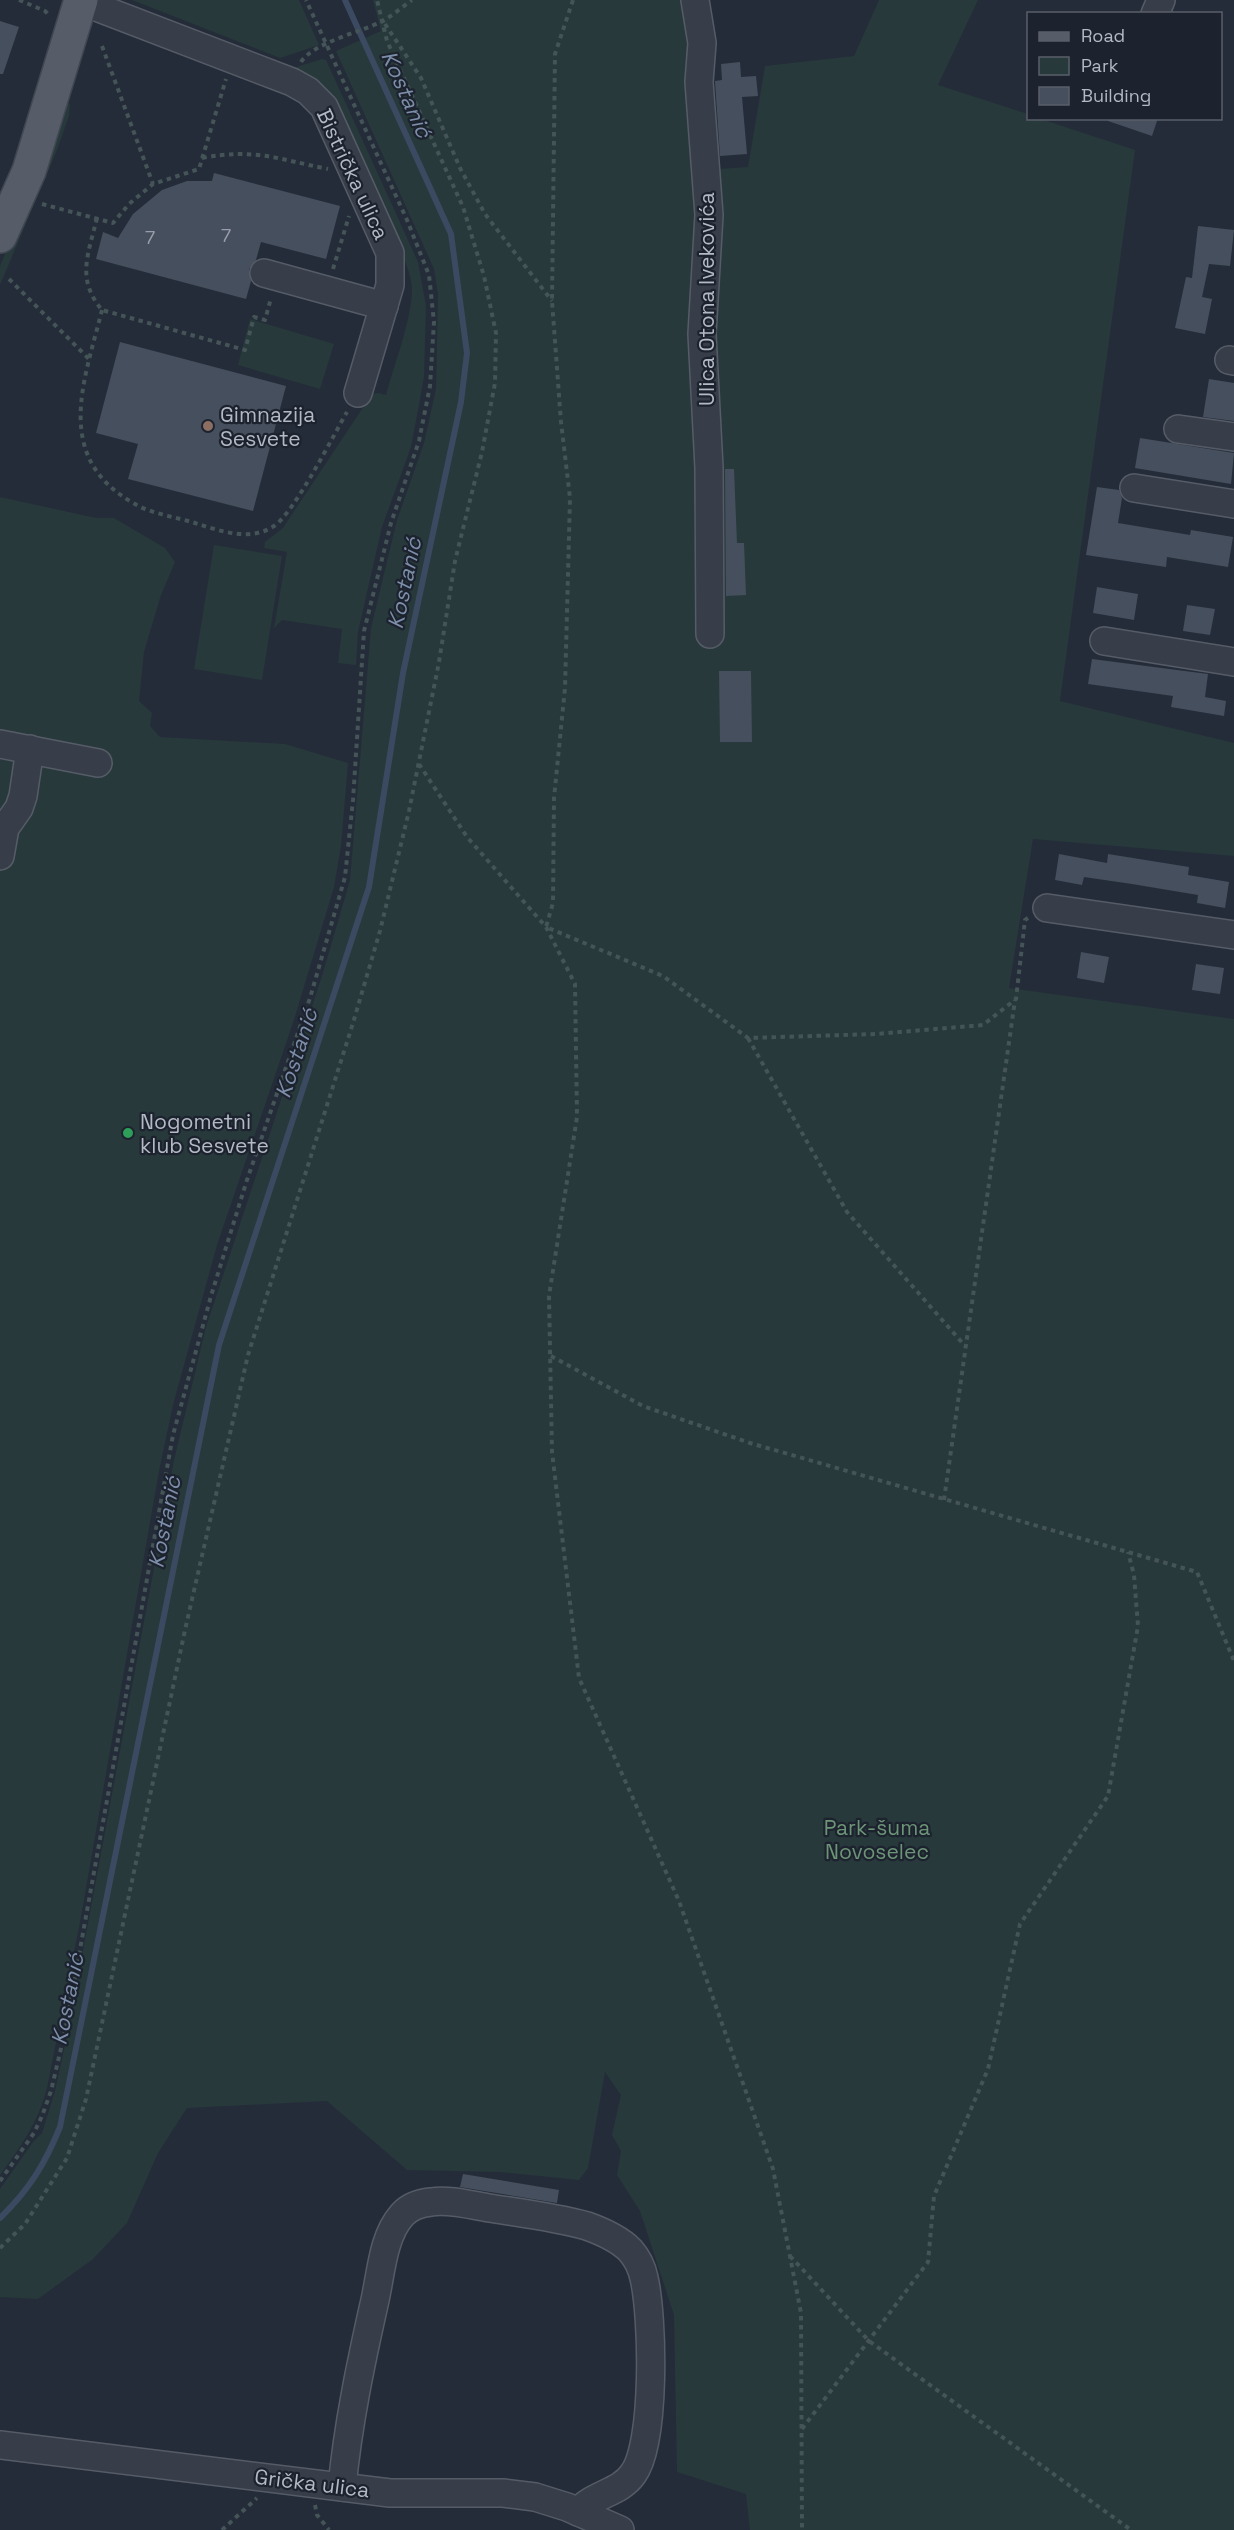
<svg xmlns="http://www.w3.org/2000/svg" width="1234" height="2530" font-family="'Space Grotesk',sans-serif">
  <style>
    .green { fill: #27393b }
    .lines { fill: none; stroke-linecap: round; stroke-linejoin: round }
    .stream { stroke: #3b4961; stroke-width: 6 }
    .building { fill: #464f5d }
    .minor-casing { stroke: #565c67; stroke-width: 30 }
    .major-casing { stroke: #414752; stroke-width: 36 }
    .path { stroke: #445457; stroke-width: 4; stroke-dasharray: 4.5 4.5; stroke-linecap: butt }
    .minor { stroke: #383e49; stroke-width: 27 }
    .major { stroke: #565d69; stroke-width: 33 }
    .education-dot { fill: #8d6e63; stroke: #1d232e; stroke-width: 2 }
    .leisure-dot { fill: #2e9e5b; stroke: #1d232e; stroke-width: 2 }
    .labels { text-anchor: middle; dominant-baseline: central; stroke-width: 4.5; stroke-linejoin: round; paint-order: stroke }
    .number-label { font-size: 18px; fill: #989eab }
    .street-label { font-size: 21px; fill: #b3b9c5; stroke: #1d232e }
    .poi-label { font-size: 21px; fill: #b3b9c5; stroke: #1d232e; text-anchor: start }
    .park-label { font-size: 21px; fill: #6c9477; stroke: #1d232e }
    .water-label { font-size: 22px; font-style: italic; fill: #7d8eaa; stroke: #1d232e }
  </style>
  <rect width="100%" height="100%" fill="#242c39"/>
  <g class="green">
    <path d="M132 0H299L319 45 280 58Z"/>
    <path d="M373 0H686L695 26 691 171 748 167 765 66 854 56 879 0H978L938 85 1028 114V118L1041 119 1135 150 1060 701 1234 743V856L1033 839 1009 988 1234 1019V2530H750L746 2494 677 2472 674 2315 640 2211 617 2175 621 2151 612 2135 621 2095 605 2072 588 2168 579 2180 500 2172 407 2170 327 2101 187 2108 158 2153 127 2223 93 2259 38 2299 0 2297V2189L33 2142 42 2133 55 2091 68 2031 174 1460 206 1327 322 976 350 880 371 628 397 520 424 443 436 389 438 294 434 269 336 51 381 31Z"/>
    <path d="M322 59 326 60 418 262 426 306 424 377 419 405 411 447 382 527 358 632 356 665 338 663 342 629 282 620 274 628 287 552 264 548 265 542 283 528 372 394 379 393 386 395C394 365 411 322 412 291 412 277 406 264 401 251L290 69Z"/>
    <path d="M66 102 70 104 69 116 57 150 0 285V266Z"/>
    <path d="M250 319 334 344 320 389 238 365Z"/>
    <path d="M0 497 96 518H114L165 548 175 562 161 595 144 652 139 701 152 713 150 726 160 737 285 744 348 763 341 846 334 887 294 1020 217 1245 173 1405 159 1471 81 1917 47 2088C39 2121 20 2148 0 2175Z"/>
    <path d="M214 545 282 556 262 680 194 669Z"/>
  </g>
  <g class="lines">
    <path class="stream" d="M0 2218C29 2190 45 2164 60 2127L219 1345 369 887 403 673 461 402 467 353 451 234 345 0"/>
  </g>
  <g class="building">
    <path d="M0 21 19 27 3 74H0Z"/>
    <path d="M740 62 741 77 756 76 758 96 742 97 747 154 720 156 715 81 722 80 721 64Z"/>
    <path d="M1108 118H1158L1152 136 1108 121Z"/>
    <path d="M214 173 340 206 326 259 261 242 256 260 249 269 251 281 246 299 96 259 103 232 118 238 133 214 162 190 187 181H212Z"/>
    <path d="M1198 226 1234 230 1230 266 1209 264 1202 297 1212 299 1205 334 1175 328 1186 277 1192 278Z"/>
    <path d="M120 342 286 386 253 511 128 479 138 444 96 433Z"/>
    <path d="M1209 379 1234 383V421L1203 417Z"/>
    <path d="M1140 438 1234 453 1231 484 1135 468Z"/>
    <path d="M725 469H734L737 543H744L746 595 726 596Z"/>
    <path d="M1097 487 1119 490 1122 498 1118 523 1190 535 1191 530 1233 537 1228 567 1167 557 1166 567 1086 555Z"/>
    <path d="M1097 587 1138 594 1134 620 1093 613Z"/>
    <path d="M1187 605 1215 609 1210 635 1183 631Z"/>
    <path d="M1092 659 1208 674 1205 697 1226 701 1224 716 1171 707 1173 696 1088 684Z"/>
    <path d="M719 671H751L752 742H720Z"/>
    <path d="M1059 854 1107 863 1108 854 1189 867 1188 875 1229 882 1225 908 1197 903 1198 895 1132 884 1084 877 1082 885 1055 880Z"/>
    <path d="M1081 952 1109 957 1104 983 1077 978Z"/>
    <path d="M1196 964 1224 968 1220 994 1192 990Z"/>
    <path d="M463 2174 559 2190 557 2203 460 2187Z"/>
  </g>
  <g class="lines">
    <defs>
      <g id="minor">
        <path d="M78 0 292 82 308 91 324 107 390 253V285L358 393"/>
        <path d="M695 0 702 43 699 82 709 215 702 334 709 468 710 634"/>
        <path d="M1155 14 1161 0"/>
        <path d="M264 273 384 306"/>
        <path d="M1229 360 1234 361"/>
        <path d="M1178 429 1234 437"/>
        <path d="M1134 488 1234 504"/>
        <path d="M1104 641 1234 662"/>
        <path d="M0 744 98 763"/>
        <path d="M0 856 5 828 19 808 23 796 30 749"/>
        <path d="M1047 908 1234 935"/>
        <path d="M0 2445 390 2493H503L535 2497 567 2507 620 2530"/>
        <path d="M342 2487C348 2424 361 2362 375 2300 381 2273 383 2236 402 2215 409 2207 421 2203 431 2202 449 2199 471 2205 489 2208 521 2213 555 2217 587 2226 601 2231 619 2239 630 2250 637 2258 642 2268 644 2278 653 2316 656 2444 633 2474 620 2493 593 2494 578 2512"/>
      </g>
      <path id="major" d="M0 236 29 171 81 0"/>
    </defs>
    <use href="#minor" class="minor-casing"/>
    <use href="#major" class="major-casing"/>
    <g class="path">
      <path d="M19 0 45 11 50 16"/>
      <path d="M573 0 555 54 552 301 561 422 570 498 565 688 554 798 553 903 546 927 663 976 748 1038 876 1034 983 1025 1016 999 1025 920 1028 918"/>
      <path d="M385 24 421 78 460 168 485 214 552 301"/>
      <path d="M102 46 153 184"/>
      <path d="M301 62C313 43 360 32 381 22 392 16 402 7 412 0"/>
      <path d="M202 158C255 148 277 159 328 169"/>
      <path d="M42 204 113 223 129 204 153 184 199 169 226 79"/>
      <path d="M97 218C88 255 76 279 102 310L245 350 254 317 265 320 271 298"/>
      <path d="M333 269 349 216"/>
      <path d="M9 279 90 360"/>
      <path d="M102 310C84 382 52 458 135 504 152 514 176 517 195 523 220 531 250 542 274 526 294 513 333 436 347 412"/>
      <path d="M419 764 467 837 546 927 575 984 577 1117 549 1296 552 1452 579 1678 679 1901 773 2169 801 2313 802 2530"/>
      <path d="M748 1038 847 1212 966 1347"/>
      <path d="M551 1356 643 1406 750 1443 1197 1572 1234 1661"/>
      <path d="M944 1500 1015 1000"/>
      <path d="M0 2181 34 2133 42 2116 51 2091 66 2027 173 1435 211 1296 246 1183 310 998 345 877 353 800 364 631 391 523 419 441 430 386 434 322 429 275 407 220 306 0"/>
      <path d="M0 2248 25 2224 67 2158 86 2099 185 1630 248 1355 353 1023 380 931 409 811 439 662 455 561 482 452 495 383 496 333 484 276 463 207 387 41 377 0"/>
      <path d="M790 2256 869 2341 1131 2530"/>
      <path d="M802 2429 928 2262 934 2196 988 2069 1020 1924 1108 1796 1138 1626 1134 1575 1128 1552"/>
      <path d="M315 2505 317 2515 329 2530"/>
      <path d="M222 2530 257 2498"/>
    </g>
    <use href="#minor" class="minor"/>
    <use href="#major" class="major"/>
  </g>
  <circle class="education-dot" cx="208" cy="426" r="6"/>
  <circle class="leisure-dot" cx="128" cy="1133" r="6"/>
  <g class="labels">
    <g class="number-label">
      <text x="226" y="235">7</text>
      <text x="150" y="237">7</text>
    </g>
    <g class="street-label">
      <text transform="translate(353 174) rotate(65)">Bistrička ulica</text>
      <text transform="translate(706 299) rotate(-90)">Ulica Otona Ivekovića</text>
      <text transform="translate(312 2483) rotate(7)">Grička ulica</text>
    </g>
    <g class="poi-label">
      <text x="220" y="414">Gimnazija<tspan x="220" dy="24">Sesvete</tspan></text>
      <text x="140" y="1121">Nogometni<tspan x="140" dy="24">klub Sesvete</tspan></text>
    </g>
    <g class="park-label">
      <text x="877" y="1827">Park-šuma<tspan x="877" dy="24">Novoselec</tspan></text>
    </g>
    <g class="water-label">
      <text transform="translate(407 94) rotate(66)">Kostanić</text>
      <text transform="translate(404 583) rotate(-78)">Kostanić</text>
      <text transform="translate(296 1053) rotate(-72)">Kostanić</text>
      <text transform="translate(164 1522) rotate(-79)">Kostanić</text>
      <text transform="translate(67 1999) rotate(-79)">Kostanić</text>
    </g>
  </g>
  <rect x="1027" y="12" width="195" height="108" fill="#1d232e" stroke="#595f6a" stroke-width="1.5"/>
  <rect x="1039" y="32" width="30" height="9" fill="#565d69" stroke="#595f6a" stroke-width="1.5"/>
  <text x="1081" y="42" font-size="18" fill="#b3b9c5">Road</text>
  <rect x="1039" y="57" width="30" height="18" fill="#27393b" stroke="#595f6a" stroke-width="1.5"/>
  <text x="1081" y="72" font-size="18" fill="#b3b9c5">Park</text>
  <rect x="1039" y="87" width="30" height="18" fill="#464f5d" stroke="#595f6a" stroke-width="1.5"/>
  <text x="1081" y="102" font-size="18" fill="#b3b9c5">Building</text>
</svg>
